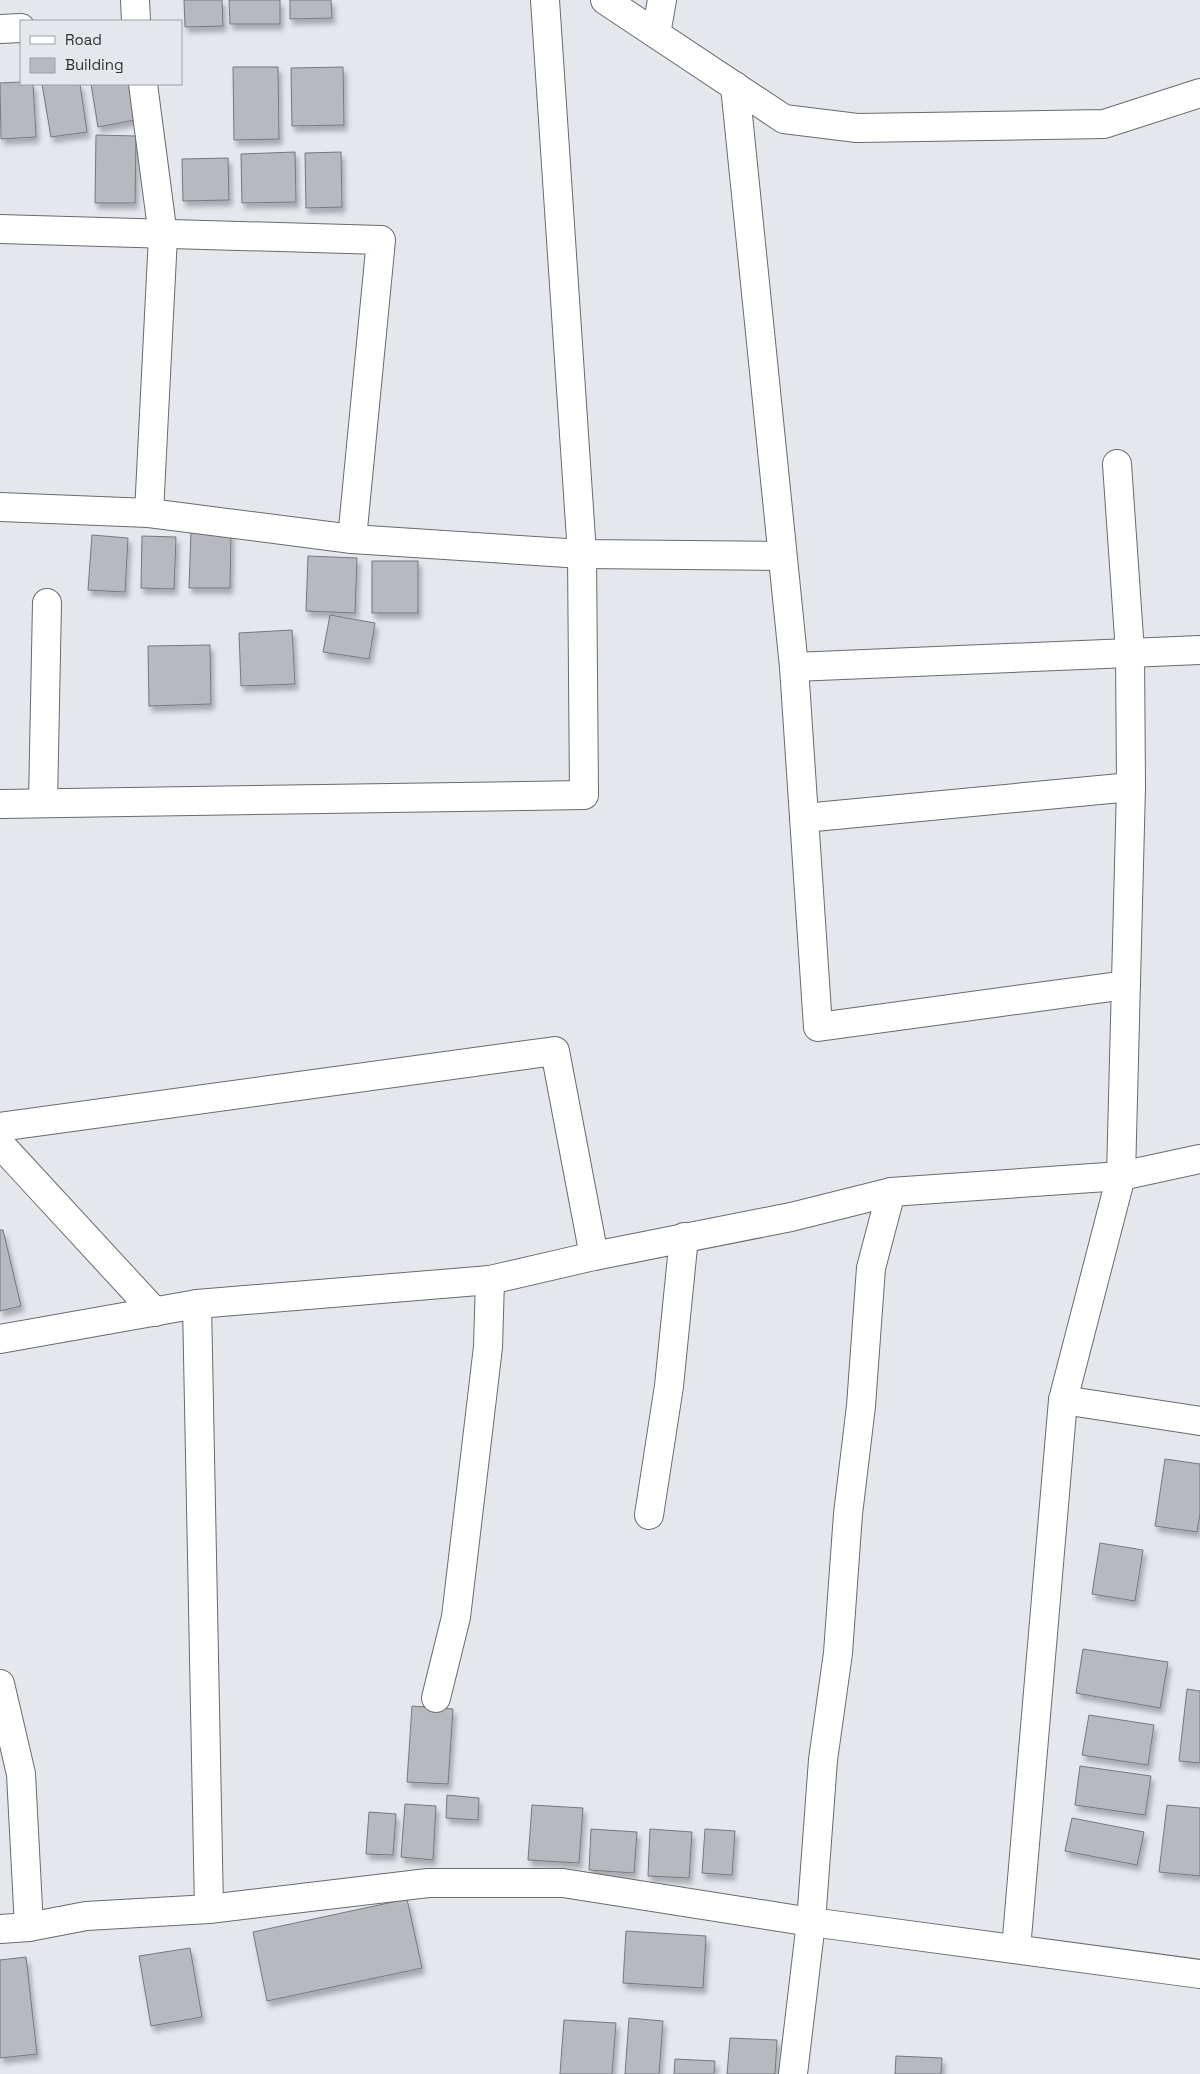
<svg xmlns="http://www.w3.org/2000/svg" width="1200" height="2074" font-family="'Space Grotesk',sans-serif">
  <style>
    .building { fill: #b6babf; stroke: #75787d; filter: url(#shadow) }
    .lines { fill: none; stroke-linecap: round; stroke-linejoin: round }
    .street-casing { stroke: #676b6f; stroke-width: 30 }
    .street { stroke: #fff; stroke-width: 28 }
  </style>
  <defs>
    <filter id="shadow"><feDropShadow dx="3" dy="5.5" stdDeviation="2.5" flood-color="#0004"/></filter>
  </defs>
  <rect width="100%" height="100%" fill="#e4e8ed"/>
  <g class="building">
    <path d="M184 0H222L223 26 185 27Z"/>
    <path d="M229 0H280V24H230Z"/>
    <path d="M290 0H331L332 18 290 19Z"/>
    <path d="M233 67H278L279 139 234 140Z"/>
    <path d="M343 67 344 125 292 126 291 68Z"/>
    <path d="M21 82 33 84 36 137 1 139 0 83Z"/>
    <path d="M42 84H80L87 132 51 137Z"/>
    <path d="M91 84H129L135 120 98 127Z"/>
    <path d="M96 135 136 136 135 203H95Z"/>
    <path d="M295 152 296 202 242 203 241 154Z"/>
    <path d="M341 152 342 207 306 208 305 153Z"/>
    <path d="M228 158 229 200 183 201 182 159Z"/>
    <path d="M191 532 231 533 230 588H189Z"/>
    <path d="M92 535 128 538 125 592 88 590Z"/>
    <path d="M142 536 176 537 174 589 141 588Z"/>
    <path d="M308 556 357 558 355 613 306 611Z"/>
    <rect x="372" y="561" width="46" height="52"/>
    <path d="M330 615 375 623 369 659 323 652Z"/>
    <path d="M292 630 295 684 241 686 239 633Z"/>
    <path d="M210 645 211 704 149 706 148 646Z"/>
    <path d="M0 1230H3L21 1306 0 1311Z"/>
    <path d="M1165 1459 1200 1464V1514L1197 1532 1155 1526Z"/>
    <path d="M1100 1543 1143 1550 1135 1601 1092 1594Z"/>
    <path d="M1083 1649 1168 1662 1160 1708 1076 1693Z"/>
    <path d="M1187 1689 1200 1691V1763L1179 1761Z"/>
    <path d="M412 1706 453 1709 448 1784 407 1782Z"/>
    <path d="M1089 1715 1154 1725 1148 1765 1082 1755Z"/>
    <path d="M1080 1766 1151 1776 1145 1815 1075 1805Z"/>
    <path d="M447 1795 479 1798 478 1820 446 1818Z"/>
    <path d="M405 1804 436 1806 433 1860 401 1857Z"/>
    <path d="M532 1805 583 1808 579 1863 528 1860Z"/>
    <path d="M1167 1805 1200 1808V1876L1159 1872Z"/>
    <path d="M369 1812 396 1814 393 1855 366 1854Z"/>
    <path d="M1072 1818 1144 1832 1137 1865 1065 1851Z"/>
    <path d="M591 1829 637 1832 634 1873 589 1870Z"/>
    <path d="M650 1829 692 1832 689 1878 648 1876Z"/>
    <path d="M705 1829 735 1831 732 1875 702 1873Z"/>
    <path d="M407 1899 422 1968 267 2001 253 1932Z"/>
    <path d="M626 1931 706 1936 703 1988 623 1983Z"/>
    <path d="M190 1948 202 2017 151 2026 139 1956Z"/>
    <path d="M26 1957 37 2054 0 2058V1960Z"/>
    <path d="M629 2018 663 2021 659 2074H625Z"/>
    <path d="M564 2020 616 2023 612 2074H560Z"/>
    <path d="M730 2038 777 2040 775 2074H727Z"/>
    <path d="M896 2056 942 2058 941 2074H895Z"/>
    <path d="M675 2059 715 2061 714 2074H674Z"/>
  </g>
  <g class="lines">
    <defs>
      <g id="street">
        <path d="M135 0 136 21"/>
        <path d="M605 0 784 119 857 128 1104 124 1200 93"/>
        <path d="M0 29 21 28"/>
        <path d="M656 34 662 0"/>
        <path d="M143 84 163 236 149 513"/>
        <path d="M735 86 794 667 1200 650"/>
        <path d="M0 229 381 240 352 539"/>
        <path d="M0 507 149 513 352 539 582 554 782 556"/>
        <path d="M794 667 818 1027 1126 985"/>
        <path d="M43 803 47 603"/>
        <path d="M0 804 584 795 582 554 545 0"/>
        <path d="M804 818 1131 787"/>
        <path d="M0 1127 555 1051 594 1256"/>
        <path d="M0 1144 155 1312"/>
        <path d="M891 1192 871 1268 861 1406 848 1514 838 1653 823 1760 811 1922 1200 1974"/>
        <path d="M197 1304 209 1909 428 1883H563L811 1922 793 2074"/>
        <path d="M0 1339 197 1304 490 1280 594 1256 791 1217 891 1192 1121 1176 1200 1159"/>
        <path d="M1063 1400 1200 1421"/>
        <path d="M649 1515 669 1386 684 1237"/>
        <path d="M0 1684 21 1774 29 1927"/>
        <path d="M436 1698 456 1617 488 1347 490 1280"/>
        <path d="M0 1929 29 1927 86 1916 209 1909"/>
        <path d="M1016 1949 1063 1400 1121 1176 1131 787 1130 652 1117 464"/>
      </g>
    </defs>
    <use href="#street" class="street-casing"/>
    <use href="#street" class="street"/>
  </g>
  <rect x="20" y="20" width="162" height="65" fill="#e4e8ed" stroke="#9c9ea2"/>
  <rect x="30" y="36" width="25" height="8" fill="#ffffff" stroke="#9c9ea2"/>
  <text x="65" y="45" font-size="15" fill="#2f3032">Road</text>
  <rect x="30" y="58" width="25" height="15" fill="#b6babf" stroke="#9c9ea2"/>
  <text x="65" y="70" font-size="15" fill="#2f3032">Building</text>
</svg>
